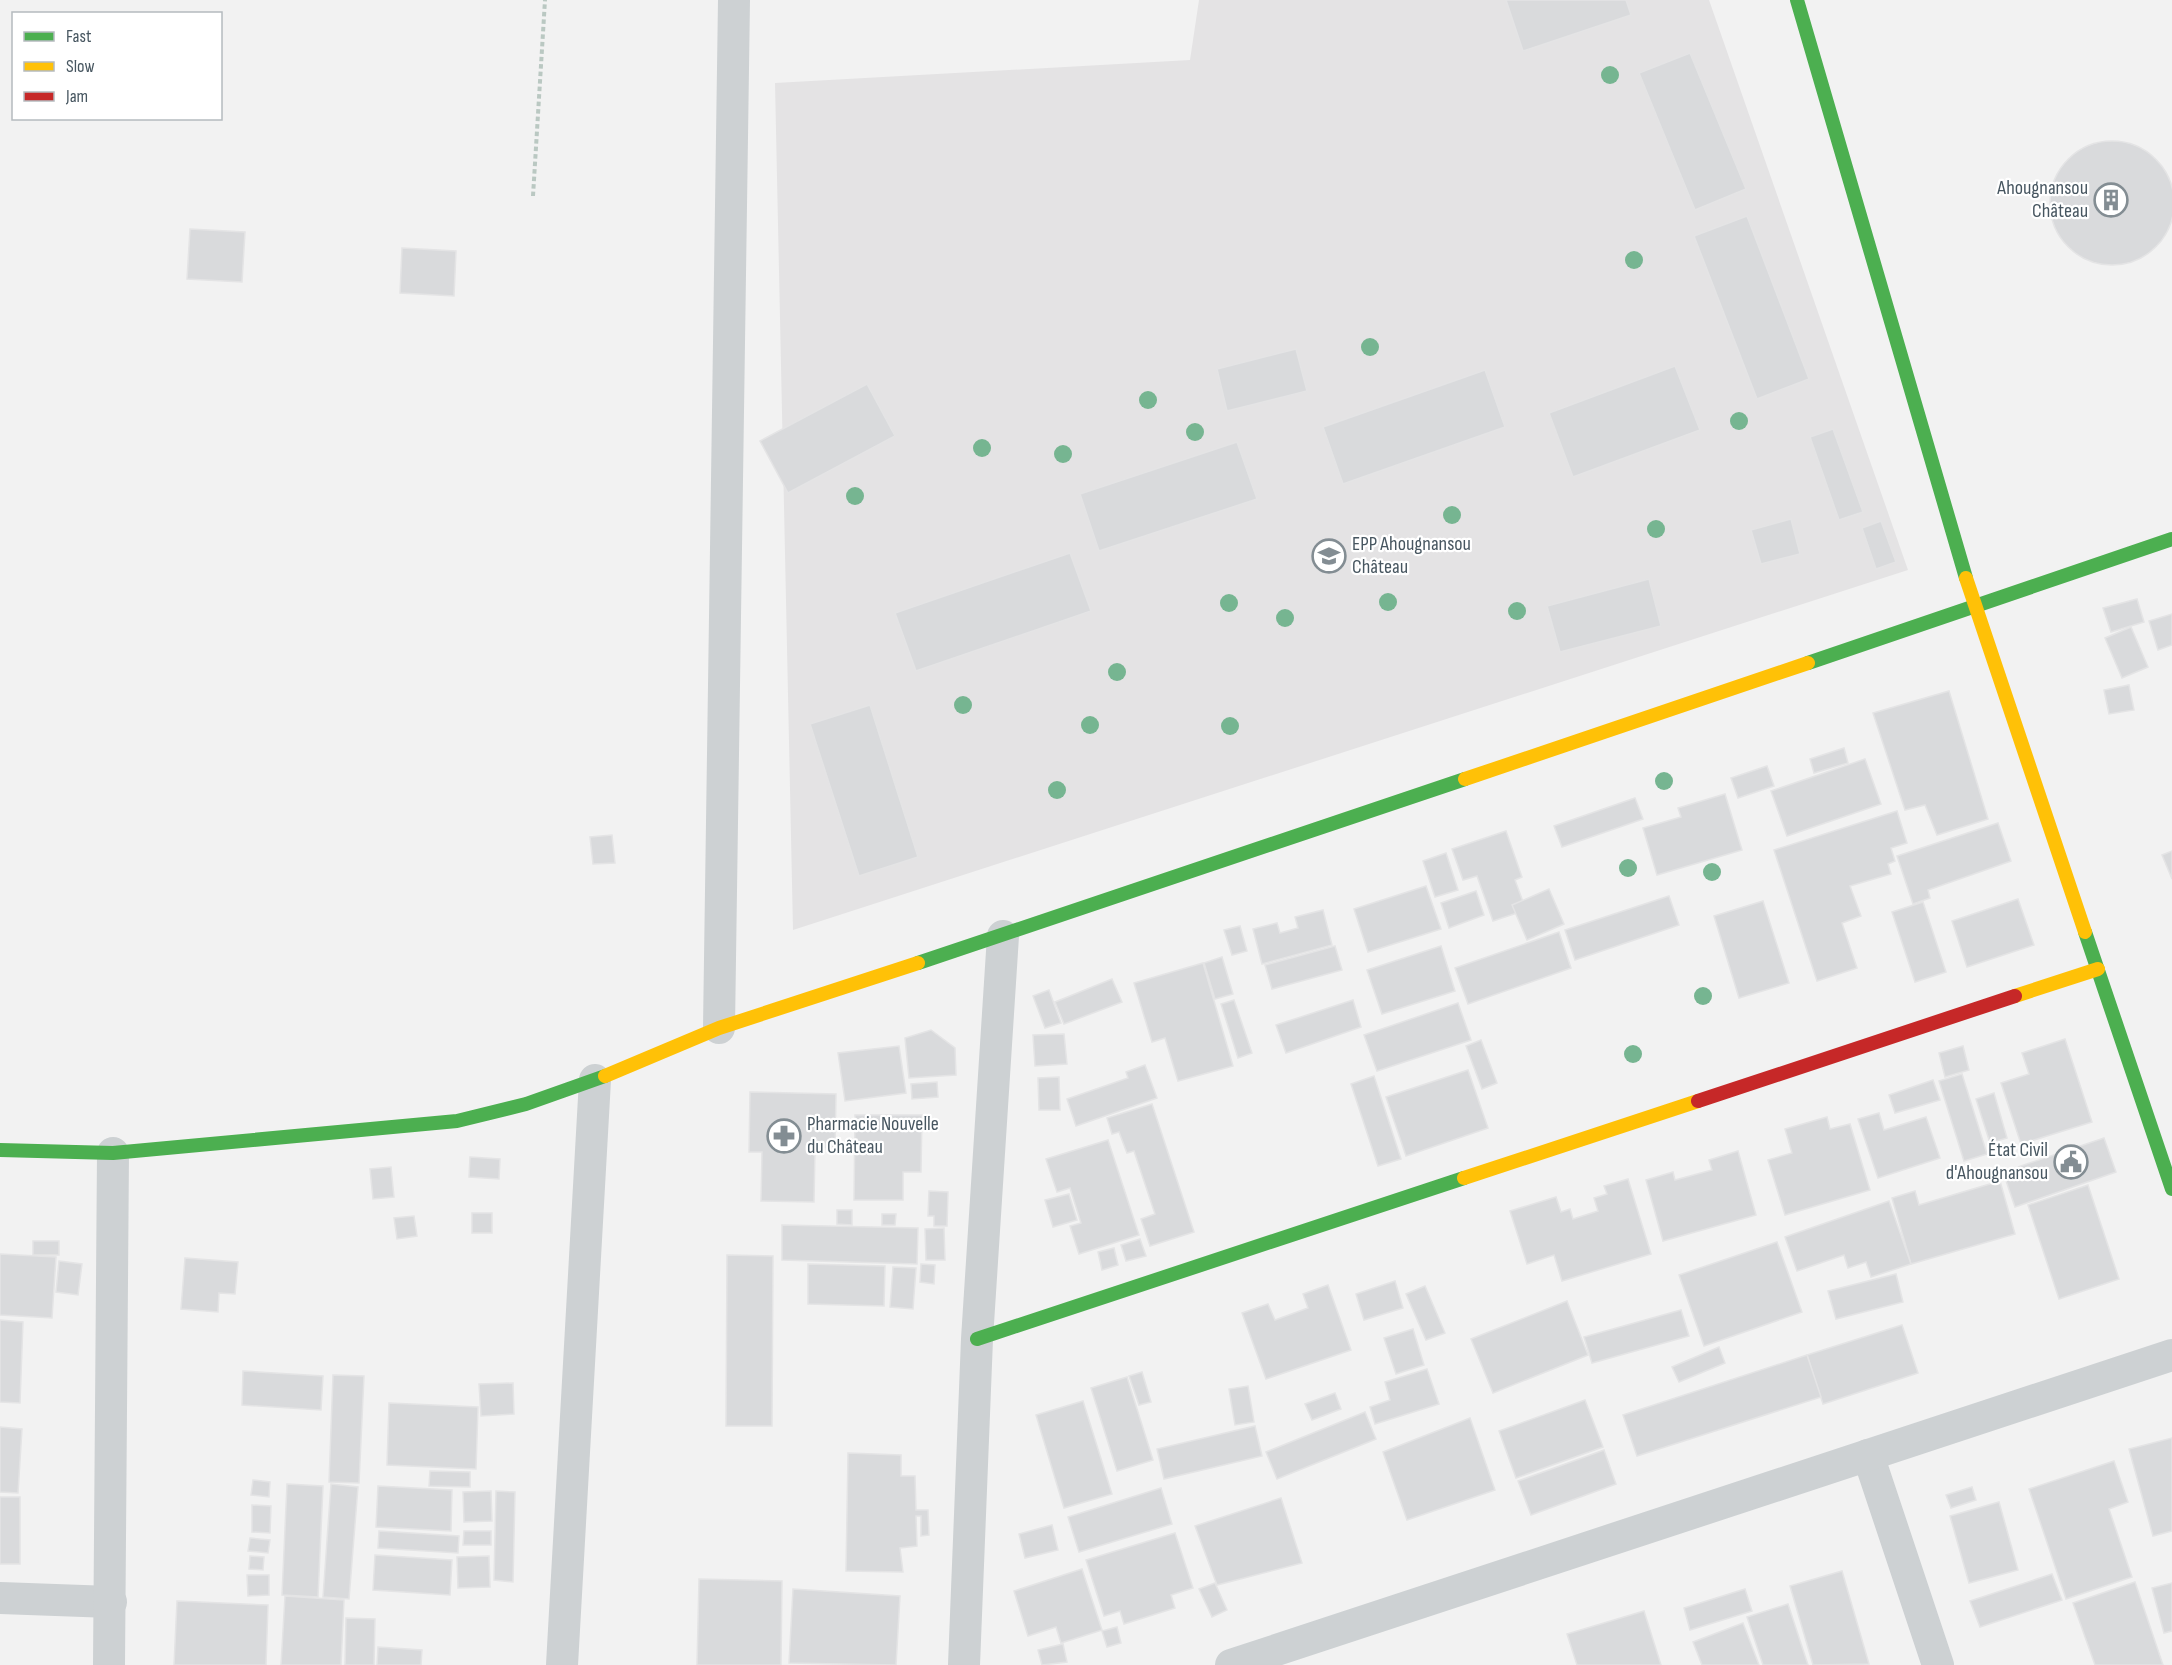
<svg xmlns="http://www.w3.org/2000/svg" width="2172" height="1665" font-family="'Sofia Sans Condensed',sans-serif">
  <style>
    .education { fill: #e4e3e4 }
    .building { fill: #d9dadc; stroke: #e4e4e5; stroke-width: 1.5 }
    .lines { fill: none; stroke-linecap: round; stroke-linejoin: round }
    .path { stroke: #bac8c2; stroke-width: 4; stroke-dasharray: 4.5 3; stroke-linecap: butt }
    .street { stroke: #cdd1d3; stroke-width: 32 }
    .fast { stroke: #4caf50; stroke-width: 14 }
    .slow { stroke: #ffc107; stroke-width: 14 }
    .jam { stroke: #c62828; stroke-width: 14 }
    .tree { fill: #76b591 }
    .labels { text-anchor: middle; dominant-baseline: central; stroke-width: 4.5; stroke-linejoin: round; paint-order: stroke }
    .poi-label { font-size: 20px; fill: #475660; stroke: #fff; text-anchor: end }
  </style>
  <rect width="100%" height="100%" fill="#f2f2f2"/>
  <path class="education" d="M1199 0H1709L1908 570 793 930 775 83 1190 60Z"/>
  <g class="building">
    <path d="M1506 0H1626L1631 15 1523 51Z"/>
    <path d="M1690 53 1746 189 1695 210 1639 73Z"/>
    <circle cx="2112" cy="203" r="62"/>
    <path d="M1747 216 1809 379 1757 399 1694 236Z"/>
    <path d="M190 229 245 232 242 282 187 279Z"/>
    <path d="M402 248 456 251 454 296 400 293Z"/>
    <path d="M1296 349 1307 391 1227 411 1217 369Z"/>
    <path d="M1675 366 1700 430 1573 477 1549 413Z"/>
    <path d="M1485 370 1505 427 1343 484 1323 427Z"/>
    <path d="M867 384 895 436 788 493 760 441Z"/>
    <path d="M1833 429 1863 512 1839 520 1810 437Z"/>
    <path d="M1237 442 1257 499 1099 551 1080 494Z"/>
    <path d="M1791 519 1800 554 1761 564 1751 530Z"/>
    <path d="M1881 521 1896 562 1876 569 1862 528Z"/>
    <path d="M1070 553 1091 611 916 671 895 613Z"/>
    <path d="M1649 579 1661 626 1560 652 1547 606Z"/>
    <path d="M2137 599 2144 622 2111 632 2103 608Z"/>
    <path d="M2172 614V645L2158 650 2149 621Z"/>
    <path d="M2131 627 2148 667 2122 678 2105 638Z"/>
    <path d="M2129 685 2134 710 2109 714 2104 690Z"/>
    <path d="M1949 691 1988 819 1937 835 1925 805 1905 810 1873 713Z"/>
    <path d="M870 705 918 857 859 876 810 724Z"/>
    <path d="M1844 748 1848 763 1814 773 1810 759Z"/>
    <path d="M1865 759 1881 804 1787 836 1771 791Z"/>
    <path d="M1767 766 1774 786 1738 798 1731 778Z"/>
    <path d="M1725 794 1742 850 1657 875 1643 828 1681 817 1678 808Z"/>
    <path d="M1635 798 1643 819 1562 847 1554 826Z"/>
    <path d="M1897 811 1907 843 1891 848 1895 861 1888 864 1891 874 1850 886 1861 916 1842 923 1857 968 1817 981 1774 850Z"/>
    <path d="M1998 823 2011 861 1928 890 1930 898 1913 904 1897 856Z"/>
    <path d="M1506 831 1522 877 1515 880 1526 910 1493 921 1477 876 1463 880 1452 849Z"/>
    <path d="M612 835 615 863 593 864 590 837Z"/>
    <path d="M2172 851V879L2162 855Z"/>
    <path d="M1446 853 1458 890 1435 897 1423 861Z"/>
    <path d="M1426 886 1441 929 1368 952 1354 909Z"/>
    <path d="M1549 889 1564 924 1527 940 1512 905Z"/>
    <path d="M1476 891 1484 915 1449 928 1441 903Z"/>
    <path d="M1669 896 1679 925 1575 960 1565 930Z"/>
    <path d="M2018 899 2034 945 1967 967 1952 921Z"/>
    <path d="M1763 901 1789 983 1739 998 1714 916Z"/>
    <path d="M1923 902 1946 972 1915 982 1892 912Z"/>
    <path d="M1323 910 1332 945 1262 964 1253 929 1277 923 1280 933 1298 928 1295 917Z"/>
    <path d="M1240 926 1247 951 1232 955 1224 930Z"/>
    <path d="M1559 932 1571 968 1468 1004 1455 968Z"/>
    <path d="M1335 946 1342 970 1272 989 1265 965Z"/>
    <path d="M1441 946 1455 991 1382 1014 1367 970Z"/>
    <path d="M1222 957 1233 994 1215 999 1204 963Z"/>
    <path d="M1203 963 1233 1066 1178 1081 1165 1038 1152 1042 1134 983Z"/>
    <path d="M1112 979 1122 1002 1064 1024 1055 1002Z"/>
    <path d="M1049 990 1061 1023 1045 1028 1033 996Z"/>
    <path d="M1234 1000 1252 1053 1238 1058 1221 1004Z"/>
    <path d="M1353 1000 1361 1027 1286 1053 1276 1025Z"/>
    <path d="M1458 1003 1471 1040 1377 1071 1364 1035Z"/>
    <path d="M931 1030 955 1048 956 1075 909 1078 905 1038Z"/>
    <path d="M1064 1034 1067 1064 1035 1066 1033 1035Z"/>
    <path d="M2065 1039 2092 1122 2021 1144 2001 1083 2029 1074 2022 1053Z"/>
    <path d="M1481 1040 1497 1083 1482 1089 1466 1046Z"/>
    <path d="M899 1046 906 1093 845 1101 838 1053Z"/>
    <path d="M1963 1046 1969 1070 1945 1077 1939 1053Z"/>
    <path d="M1145 1065 1157 1098 1076 1126 1067 1099 1128 1078 1126 1072Z"/>
    <path d="M1468 1070 1488 1128 1406 1156 1386 1097Z"/>
    <path d="M1962 1074 1987 1154 1964 1161 1939 1081Z"/>
    <path d="M1374 1076 1401 1159 1378 1166 1351 1084Z"/>
    <path d="M1059 1077 1060 1110H1039L1038 1078Z"/>
    <path d="M1933 1080 1940 1100 1895 1113 1889 1095Z"/>
    <path d="M937 1082 938 1097 912 1099 911 1084Z"/>
    <path d="M750 1092 836 1094 835 1149H815L814 1202 761 1201 762 1152H749Z"/>
    <path d="M1994 1093 2007 1138 1990 1143 1976 1099Z"/>
    <path d="M1152 1104 1194 1232 1150 1246 1141 1219 1155 1214 1134 1151 1127 1153 1119 1132 1112 1134 1107 1118Z"/>
    <path d="M1879 1113 1884 1130 1926 1117 1940 1158 1878 1178 1858 1119Z"/>
    <path d="M855 1115H922L921 1172H903V1200H854Z"/>
    <path d="M1827 1117 1830 1129 1850 1124 1870 1190 1785 1215 1768 1160 1792 1153 1785 1129Z"/>
    <path d="M2104 1138 2116 1172 2015 1207 2003 1172Z"/>
    <path d="M1108 1140 1139 1235 1079 1254 1070 1226 1081 1223 1070 1188 1057 1192 1046 1159Z"/>
    <path d="M1738 1151 1756 1215 1663 1241 1646 1180 1673 1172 1675 1180 1712 1170 1709 1160Z"/>
    <path d="M470 1157 500 1159 499 1179 469 1177Z"/>
    <path d="M391 1167 394 1197 373 1199 370 1169Z"/>
    <path d="M1628 1179 1651 1254 1562 1281 1554 1255 1527 1264 1510 1211 1556 1197 1561 1212 1570 1209 1573 1219 1598 1211 1594 1198 1607 1194 1604 1186Z"/>
    <path d="M2000 1181 2015 1234 1911 1264 1892 1198 1915 1191 1919 1205Z"/>
    <path d="M2088 1185 2119 1279 2059 1299 2028 1205Z"/>
    <path d="M929 1191 948 1192 947 1226H934V1216H928Z"/>
    <path d="M1069 1194 1077 1220 1053 1227 1045 1200Z"/>
    <path d="M1889 1201 1911 1264 1871 1277 1866 1262 1848 1268 1844 1255 1797 1271 1785 1237Z"/>
    <path d="M837 1210H852V1225L837 1224Z"/>
    <rect x="472" y="1213" width="20" height="20"/>
    <path d="M882 1214H896L895 1225H882Z"/>
    <path d="M414 1216 417 1236 397 1239 394 1218Z"/>
    <path d="M782 1225 918 1228 917 1264 782 1260Z"/>
    <path d="M944 1228 945 1260H926L925 1229Z"/>
    <path d="M1140 1239 1146 1256 1126 1261 1121 1245Z"/>
    <rect x="33" y="1241" width="26" height="14"/>
    <path d="M1777 1242 1802 1312 1704 1346 1679 1275Z"/>
    <path d="M1114 1248 1118 1265 1102 1270 1098 1252Z"/>
    <path d="M0 1254 56 1257 52 1318 0 1315Z"/>
    <path d="M727 1255 773 1256 772 1426H726Z"/>
    <path d="M185 1258 238 1262 235 1294 219 1293 218 1312 181 1309Z"/>
    <path d="M59 1261 82 1264 78 1295 56 1292Z"/>
    <path d="M808 1264 885 1266 884 1306 808 1304Z"/>
    <path d="M921 1264 935 1265 934 1284 920 1282Z"/>
    <path d="M893 1267 916 1268 913 1309 890 1307Z"/>
    <path d="M1896 1274 1903 1302 1836 1319 1828 1291Z"/>
    <path d="M1395 1281 1403 1308 1364 1320 1356 1294Z"/>
    <path d="M1328 1285 1351 1350 1266 1379 1242 1313 1268 1304 1275 1320 1308 1308 1303 1294Z"/>
    <path d="M1425 1286 1445 1333 1426 1340 1406 1294Z"/>
    <path d="M1567 1301 1588 1355 1493 1393 1471 1339Z"/>
    <path d="M1681 1310 1689 1336 1592 1363 1584 1337Z"/>
    <path d="M0 1320 23 1322 20 1403 0 1402Z"/>
    <path d="M1902 1325 1918 1373 1823 1404 1807 1355Z"/>
    <path d="M1413 1329 1424 1365 1396 1374 1384 1338Z"/>
    <path d="M1719 1347 1725 1363 1679 1382 1672 1367Z"/>
    <path d="M1807 1355 1821 1397 1637 1456 1623 1415Z"/>
    <path d="M1427 1369 1439 1404 1375 1424 1370 1407 1390 1400 1385 1382Z"/>
    <path d="M243 1371 323 1376 321 1410 242 1405Z"/>
    <path d="M1142 1372 1151 1402 1139 1405 1129 1376Z"/>
    <path d="M333 1375 364 1376 359 1483 329 1482Z"/>
    <path d="M1127 1377 1153 1460 1117 1471 1091 1388Z"/>
    <path d="M513 1383 514 1414 481 1416 479 1384Z"/>
    <path d="M1248 1386 1254 1422 1235 1425 1229 1389Z"/>
    <path d="M1335 1393 1341 1409 1312 1420 1305 1404Z"/>
    <path d="M1585 1400 1603 1447 1516 1478 1499 1431Z"/>
    <path d="M1083 1401 1112 1494 1064 1508 1036 1415Z"/>
    <path d="M389 1403 478 1407 476 1469 387 1465Z"/>
    <path d="M1365 1412 1376 1439 1277 1479 1266 1452Z"/>
    <path d="M1470 1418 1495 1490 1407 1520 1383 1452Z"/>
    <path d="M1255 1426 1262 1456 1164 1479 1157 1449Z"/>
    <path d="M0 1427 22 1429 18 1493 0 1492Z"/>
    <path d="M2172 1438V1531L2153 1536 2129 1449Z"/>
    <path d="M1604 1450 1616 1484 1531 1515 1518 1481Z"/>
    <path d="M848 1453 901 1455V1476H915L916 1510H928L929 1535 921 1536V1516H916L917 1546 900 1548 903 1572 846 1571Z"/>
    <path d="M2114 1461 2128 1502 2109 1509 2132 1577 2066 1599 2029 1489Z"/>
    <path d="M430 1471 470 1472V1487L429 1486Z"/>
    <path d="M253 1480 270 1482 269 1497 251 1495Z"/>
    <path d="M287 1484 323 1486 318 1597 282 1595Z"/>
    <path d="M331 1484 358 1487 349 1599 323 1597Z"/>
    <path d="M378 1486 452 1490 451 1531 376 1527Z"/>
    <path d="M1972 1487 1976 1500 1951 1508 1946 1495Z"/>
    <path d="M1161 1488 1172 1524 1079 1552 1068 1517Z"/>
    <path d="M491 1491 492 1521 464 1522 463 1492Z"/>
    <path d="M496 1491 515 1492 513 1582 494 1580Z"/>
    <rect x="0" y="1497" width="20" height="67"/>
    <path d="M1281 1498 1302 1563 1217 1585 1195 1526Z"/>
    <path d="M1999 1502 2018 1570 1969 1583 1950 1516Z"/>
    <path d="M252 1505 271 1506 270 1533 252 1532Z"/>
    <path d="M1052 1525 1058 1550 1025 1558 1019 1534Z"/>
    <path d="M379 1531 459 1536 458 1553 378 1548Z"/>
    <path d="M464 1531H491V1545H463Z"/>
    <path d="M1175 1533 1193 1588 1171 1595 1175 1608 1124 1624 1120 1611 1104 1616 1086 1560Z"/>
    <path d="M250 1538 270 1540 268 1553 248 1551Z"/>
    <path d="M375 1555 452 1560 450 1595 373 1590Z"/>
    <path d="M250 1556 264 1557 263 1570 249 1569Z"/>
    <path d="M489 1556 490 1587 458 1588 457 1557Z"/>
    <path d="M1082 1569 1102 1630 1061 1643 1056 1627 1028 1636 1014 1591Z"/>
    <path d="M1842 1571 1869 1664 1813 1665 1790 1586Z"/>
    <path d="M2052 1574 2062 1600 1980 1627 1970 1601Z"/>
    <path d="M247 1575H269V1595L248 1596Z"/>
    <path d="M699 1579 782 1581 781 1665H697Z"/>
    <path d="M2135 1582 2163 1665H2095L2073 1603Z"/>
    <path d="M1215 1583 1227 1610 1212 1617 1199 1589Z"/>
    <path d="M2172 1583V1631L2164 1633 2152 1588Z"/>
    <path d="M793 1589 900 1596 896 1665 789 1663Z"/>
    <path d="M1745 1589 1752 1611 1690 1630 1684 1608Z"/>
    <path d="M285 1596 344 1600 341 1665H281Z"/>
    <path d="M177 1601 268 1605 266 1665H174Z"/>
    <path d="M1788 1604 1808 1665H1763L1747 1617Z"/>
    <path d="M1644 1611 1661 1665H1577L1567 1634Z"/>
    <path d="M346 1618 375 1619 374 1665H345Z"/>
    <path d="M1743 1623 1759 1665H1702L1693 1642Z"/>
    <path d="M1117 1627 1121 1643 1107 1647 1102 1631Z"/>
    <path d="M1063 1644 1067 1662 1042 1665 1038 1650Z"/>
    <path d="M378 1647 422 1650 421 1665H377Z"/>
  </g>
  <g class="lines">
    <path class="path" d="M533 196 545 0"/>
    <g class="street">
      <path d="M719 1028 734 0"/>
      <path d="M1868 1455 1938 1665"/>
      <path d="M0 1598 111 1602"/>
      <path d="M109 1665 113 1153"/>
      <path d="M562 1665 595 1080"/>
      <path d="M964 1665 977 1339 1003 936"/>
      <path d="M1231 1665 2172 1355"/>
    </g>
    <g class="fast">
      <path d="M1797 0 1966 578"/>
      <path d="M1808 663 2172 539"/>
      <path d="M2085 932 2172 1189"/>
      <path d="M918 963 1465 779"/>
      <path d="M0 1150 113 1153 457 1121 526 1104 605 1076"/>
      <path d="M977 1339 1464 1178"/>
    </g>
    <g class="slow">
      <path d="M1966 578 2085 932"/>
      <path d="M1465 779 1808 663"/>
      <path d="M2015 996 2098 969"/>
      <path d="M605 1076 719 1028 918 963"/>
      <path d="M1464 1178 1698 1101"/>
    </g>
    <path class="jam" d="M1698 1101 2015 996"/>
  </g>
  <g class="tree">
    <circle cx="1610" cy="75" r="9"/>
    <circle cx="1634" cy="260" r="9"/>
    <circle cx="1370" cy="347" r="9"/>
    <circle cx="1148" cy="400" r="9"/>
    <circle cx="1739" cy="421" r="9"/>
    <circle cx="1195" cy="432" r="9"/>
    <circle cx="982" cy="448" r="9"/>
    <circle cx="1063" cy="454" r="9"/>
    <circle cx="855" cy="496" r="9"/>
    <circle cx="1452" cy="515" r="9"/>
    <circle cx="1656" cy="529" r="9"/>
    <circle cx="1388" cy="602" r="9"/>
    <circle cx="1229" cy="603" r="9"/>
    <circle cx="1517" cy="611" r="9"/>
    <circle cx="1285" cy="618" r="9"/>
    <circle cx="1117" cy="672" r="9"/>
    <circle cx="963" cy="705" r="9"/>
    <circle cx="1090" cy="725" r="9"/>
    <circle cx="1230" cy="726" r="9"/>
    <circle cx="1664" cy="781" r="9"/>
    <circle cx="1057" cy="790" r="9"/>
    <circle cx="1628" cy="868" r="9"/>
    <circle cx="1712" cy="872" r="9"/>
    <circle cx="1703" cy="996" r="9"/>
    <circle cx="1633" cy="1054" r="9"/>
  </g>
  <defs>
    <symbol id="building-ring" viewBox="-11 -11 22 22"><circle r="9.5" fill="#fff" stroke="#838d93" stroke-width="1.5"/><path d="M-4-6H4V6H1V3H-1V6H-4ZM-2.5-4.3h1.7v1.8h-1.7ZM.8-4.3h1.7v1.8H.8ZM-2.5-1h1.7V.8h-1.7ZM.8-1h1.7V.8H.8Z" fill="#838d93"/></symbol>
    <symbol id="school-ring" viewBox="-11 -11 22 22"><circle r="9.5" fill="#fff" stroke="#838d93" stroke-width="1.5"/><path d="M0-5L7-2L0 1L-7-2ZM-4 1L0 2.5L4 1V4Q0 6-4 4Z" fill="#838d93"/></symbol>
    <symbol id="pharmacy-ring" viewBox="-11 -11 22 22"><circle r="9.5" fill="#fff" stroke="#838d93" stroke-width="1.5"/><path d="M-2-6h4v4h4v4h-4v4h-4v-4h-4v-4h4Z" fill="#838d93"/></symbol>
    <symbol id="civic-ring" viewBox="-11 -11 22 22"><circle r="9.5" fill="#fff" stroke="#838d93" stroke-width="1.5"/><path d="M-.6-6.5H3V-4.5H.6V-3L4-1V1h2V6H-6V1h2V-1L-.6-3ZM-1.2 2.5V6h2.4V2.5Z" fill="#838d93"/></symbol>
  </defs>
  <g fill-rule="evenodd">
    <use href="#building-ring" x="2092" y="181" width="38" height="38"/>
    <use href="#school-ring" x="1310" y="537" width="38" height="38"/>
    <use href="#pharmacy-ring" x="765" y="1117" width="38" height="38"/>
    <use href="#civic-ring" x="2052" y="1143" width="38" height="38"/>
  </g>
  <g class="labels">
    <g class="poi-label">
      <text x="2088" y="188">Ahougnansou<tspan x="2088" dy="23">Château</tspan></text>
      <text x="1352" y="544" text-anchor="start">EPP Ahougnansou<tspan x="1352" dy="23">Château</tspan></text>
      <text x="807" y="1124" text-anchor="start">Pharmacie Nouvelle<tspan x="807" dy="23">du Château</tspan></text>
      <text x="2048" y="1150">État Civil<tspan x="2048" dy="23">d'Ahougnansou</tspan></text>
    </g>
  </g>
  <rect x="12" y="12" width="210" height="108" fill="#ffffff" stroke="#b5bbbf" stroke-width="1.5"/>
  <rect x="24" y="32" width="30" height="9" fill="#4caf50" stroke="#b5bbbf" stroke-width="1.5"/>
  <text x="66" y="42" font-size="18" fill="#475660">Fast</text>
  <rect x="24" y="62" width="30" height="9" fill="#ffc107" stroke="#b5bbbf" stroke-width="1.5"/>
  <text x="66" y="72" font-size="18" fill="#475660">Slow</text>
  <rect x="24" y="92" width="30" height="9" fill="#c62828" stroke="#b5bbbf" stroke-width="1.5"/>
  <text x="66" y="102" font-size="18" fill="#475660">Jam</text>
</svg>
